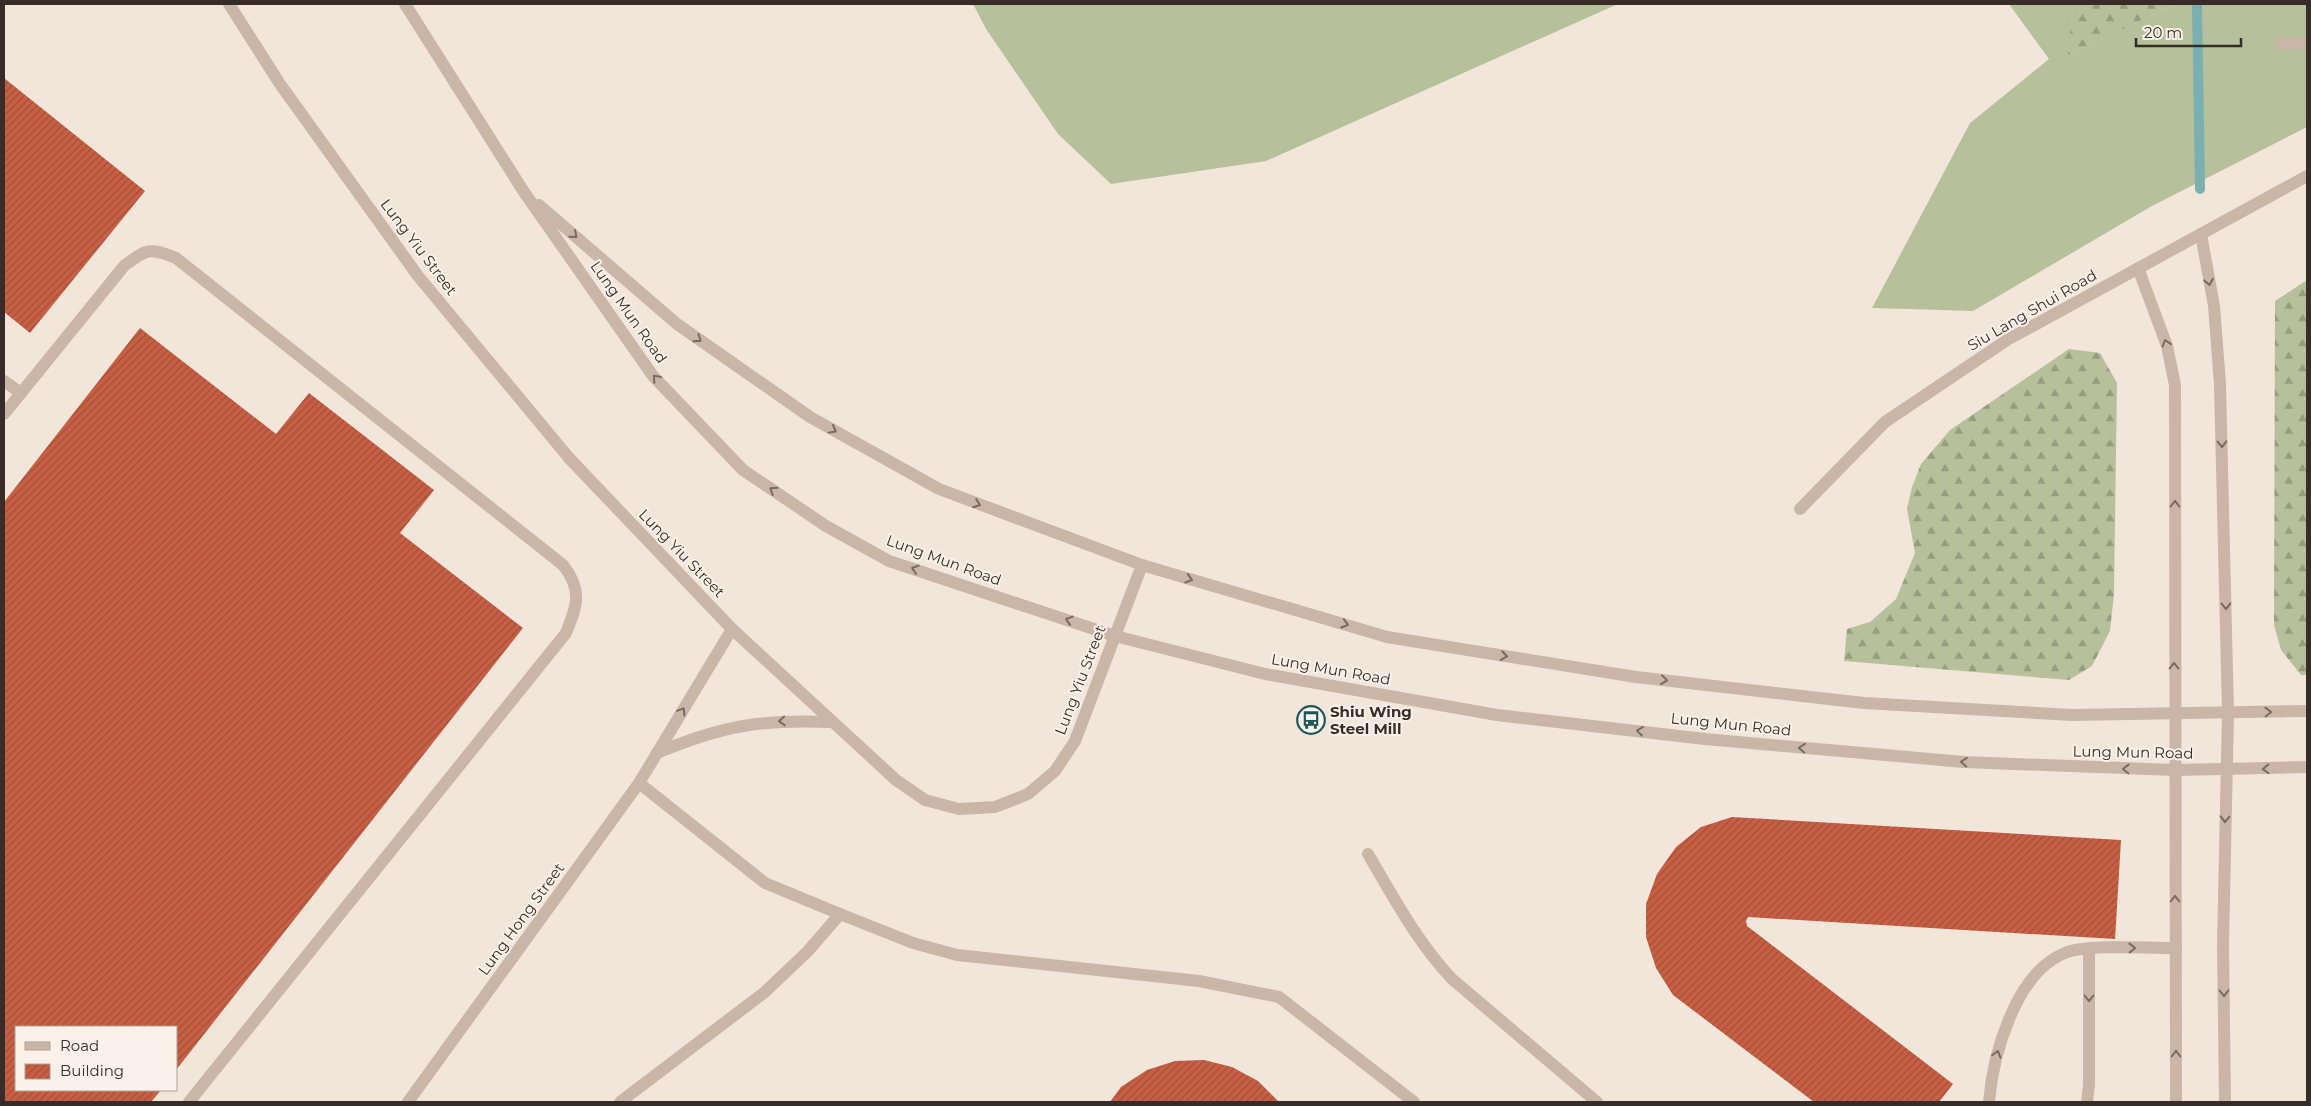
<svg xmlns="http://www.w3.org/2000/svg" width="2311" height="1106" font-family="Montserrat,sans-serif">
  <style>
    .grass { fill: #b6c19b }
    .forest { fill: url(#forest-firs) }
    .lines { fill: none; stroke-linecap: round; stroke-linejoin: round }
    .stream { stroke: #7ab0b0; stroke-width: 10 }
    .building { fill: url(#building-hatch) }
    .minor { stroke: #cab6a7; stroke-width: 12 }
    .oneway { stroke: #796a61 }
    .labels { text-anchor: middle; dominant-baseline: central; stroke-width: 4; stroke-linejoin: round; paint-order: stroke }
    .street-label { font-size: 15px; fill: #372c28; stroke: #faf1e8 }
    .poi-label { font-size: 15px; font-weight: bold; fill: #372c28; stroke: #faf1e8; text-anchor: start }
  </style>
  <defs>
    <pattern id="forest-firs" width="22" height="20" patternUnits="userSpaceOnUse" patternTransform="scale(1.25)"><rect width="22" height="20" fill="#b6c19b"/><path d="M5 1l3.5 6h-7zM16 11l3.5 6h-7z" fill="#959d7e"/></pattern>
    <pattern id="building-hatch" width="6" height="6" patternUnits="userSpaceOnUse" patternTransform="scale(1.25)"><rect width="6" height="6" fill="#c75f44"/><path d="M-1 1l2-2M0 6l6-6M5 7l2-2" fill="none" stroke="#a24f39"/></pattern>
  </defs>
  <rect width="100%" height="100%" fill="#f2e6db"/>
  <g class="grass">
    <path d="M973 4H1618L1266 161 1111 184 1058 134 986 29Z"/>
    <path d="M2009 4H2073L2069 54 2176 4H2307V127L2152 206 1973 311 1872 308 1970 123 2049 59Z"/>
  </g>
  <g class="forest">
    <path d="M2073 4H2176L2068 55Z"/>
    <path d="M2307 280V675H2301L2281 650 2274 625 2275 301Z"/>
    <path d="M2069 349 2100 353 2117 383 2114 594 2110 631 2092 666 2069 680 1844 661 1847 629 1870 622 1896 599 1915 553 1907 509 1912 487 1921 464 1950 430Z"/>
  </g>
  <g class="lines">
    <path class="stream" d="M2197 4 2200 189"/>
  </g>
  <g class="building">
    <path d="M4 78 145 191 30 333 4 312Z"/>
    <path d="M140 328 276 434 309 393 434 490 400 533 523 628 176 1070V1027H16V1090H161L151 1102H4V502Z"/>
    <path d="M1732 817 2121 840 2115 939 1748 917 1746 921 1747 926 1953 1084 1939 1102H1814L1673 995 1656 968 1646 937V904L1657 874 1676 847 1701 827Z"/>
    <path d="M1204 1060 1232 1067 1258 1081 1279 1102H1110L1121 1087 1147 1070 1175 1061Z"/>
  </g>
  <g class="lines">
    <g class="minor">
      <path d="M229 4 280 84 418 276 569 458 732 629 896 780 925 800 959 809 995 807 1028 794 1055 771 1075 741 1142 565"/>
      <path d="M405 4 524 192 653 376 743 470 826 526 889 561 1115 636 1265 674 1497 715 1705 739 1964 762 2175 770 2307 767"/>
      <path d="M2280 44 2307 43"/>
      <path d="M539 205 677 324 810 417 939 489 1142 565 1387 637 1636 677 1864 703 2072 715 2307 711"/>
      <path d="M2201 234 2214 306 2220 384 2228 713 2223 944 2225 1102"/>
      <path d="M2138 268 2167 346 2175 385 2176 1102"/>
      <path d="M4 381 21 393"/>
      <path d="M4 414 124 266C146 249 150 247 176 258L563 565C583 590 577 606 566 633L189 1102"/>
      <path d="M1800 509 1885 422 2007 340 2307 176"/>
      <path d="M657 753C721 726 761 719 831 722"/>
      <path d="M639 783 765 883 840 914"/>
      <path d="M1368 854C1394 898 1417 942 1452 979L1597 1102"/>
      <path d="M408 1102 639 783 732 629"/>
      <path d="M620 1102 765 992 808 951 840 914 913 943 957 955 1199 981 1279 997 1414 1102"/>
      <path d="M1989 1102C1993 1054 2016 972 2065 953 2087 944 2150 948 2176 948"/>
      <path d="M2087 1102 2089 1085V949"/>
    </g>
  </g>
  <defs><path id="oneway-chevron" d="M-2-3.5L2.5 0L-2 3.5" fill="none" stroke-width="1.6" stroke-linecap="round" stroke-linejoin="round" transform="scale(1.25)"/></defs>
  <g class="oneway">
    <use href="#oneway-chevron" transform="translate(574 235) rotate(41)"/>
    <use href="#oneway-chevron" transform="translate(2209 282) rotate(79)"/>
    <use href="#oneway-chevron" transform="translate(698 339) rotate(35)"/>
    <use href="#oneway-chevron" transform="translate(2166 343) rotate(-107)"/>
    <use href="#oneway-chevron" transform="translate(656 378) rotate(-131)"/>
    <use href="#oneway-chevron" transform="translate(833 430) rotate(29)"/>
    <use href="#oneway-chevron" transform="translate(2222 444) rotate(89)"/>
    <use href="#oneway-chevron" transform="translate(773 490) rotate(-146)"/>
    <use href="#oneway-chevron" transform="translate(977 504) rotate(20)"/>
    <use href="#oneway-chevron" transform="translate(2175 504) rotate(-90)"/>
    <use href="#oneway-chevron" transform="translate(915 569) rotate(-162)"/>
    <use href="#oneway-chevron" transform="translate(1189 579) rotate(16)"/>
    <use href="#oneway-chevron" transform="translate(2226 606) rotate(89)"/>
    <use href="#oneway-chevron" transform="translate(1069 620) rotate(-162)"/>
    <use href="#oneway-chevron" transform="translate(1345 624) rotate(16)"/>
    <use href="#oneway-chevron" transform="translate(1504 656) rotate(9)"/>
    <use href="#oneway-chevron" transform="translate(2174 666) rotate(-90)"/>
    <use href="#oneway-chevron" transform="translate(1664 680) rotate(7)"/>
    <use href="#oneway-chevron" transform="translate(682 711) rotate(-59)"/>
    <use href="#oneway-chevron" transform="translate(2268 712) rotate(-1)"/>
    <use href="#oneway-chevron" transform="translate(782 721) rotate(176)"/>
    <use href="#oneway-chevron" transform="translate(1640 731) rotate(-173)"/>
    <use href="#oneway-chevron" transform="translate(1802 748) rotate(-175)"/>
    <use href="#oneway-chevron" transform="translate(1964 762) rotate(-176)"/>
    <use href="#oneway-chevron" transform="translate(2126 769) rotate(-179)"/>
    <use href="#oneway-chevron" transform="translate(2266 769) rotate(178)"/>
    <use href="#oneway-chevron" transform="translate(2225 819) rotate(91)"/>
    <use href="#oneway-chevron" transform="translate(2175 899) rotate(-90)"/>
    <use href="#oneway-chevron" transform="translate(2132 948) rotate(-1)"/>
    <use href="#oneway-chevron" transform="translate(2224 993) rotate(89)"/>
    <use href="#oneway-chevron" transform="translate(2089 998) rotate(90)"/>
    <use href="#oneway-chevron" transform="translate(1997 1054) rotate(-74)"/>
    <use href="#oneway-chevron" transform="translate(2176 1054) rotate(-90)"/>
  </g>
  <defs>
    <symbol id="bus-ring" viewBox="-11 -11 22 22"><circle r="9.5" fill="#faf1e8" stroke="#1d5759" stroke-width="1.5"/><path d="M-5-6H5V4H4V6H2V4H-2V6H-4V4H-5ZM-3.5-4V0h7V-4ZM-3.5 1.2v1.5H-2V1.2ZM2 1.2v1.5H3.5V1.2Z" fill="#1d5759"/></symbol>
  </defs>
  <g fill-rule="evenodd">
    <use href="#bus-ring" x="1295" y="704" width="32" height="32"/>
  </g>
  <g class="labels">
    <g class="street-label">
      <text transform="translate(419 247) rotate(53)">Lung Yiu Street</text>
      <text transform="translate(2032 310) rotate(-30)">Siu Lang Shui Road</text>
      <text transform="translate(629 312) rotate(55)">Lung Mun Road</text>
      <text transform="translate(682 553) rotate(46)">Lung Yiu Street</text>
      <text transform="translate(944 560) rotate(20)">Lung Mun Road</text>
      <text transform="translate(1331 669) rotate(10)">Lung Mun Road</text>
      <text transform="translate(1080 680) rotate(-69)">Lung Yiu Street</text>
      <text transform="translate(1731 724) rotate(6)">Lung Mun Road</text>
      <text transform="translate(2133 752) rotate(1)">Lung Mun Road</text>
      <text transform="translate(521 919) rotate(-54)">Lung Hong Street</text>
    </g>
    <g class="poi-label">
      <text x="1330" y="711">Shiu Wing<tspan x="1330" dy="17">Steel Mill</tspan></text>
    </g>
  </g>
  <rect width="2311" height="1106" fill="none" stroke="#372c28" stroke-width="10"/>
  <rect x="15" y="1026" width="162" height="65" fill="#faf1e8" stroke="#aca29b"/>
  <rect x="25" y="1042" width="25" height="8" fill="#cab6a7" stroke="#aca29b"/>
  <text x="60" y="1051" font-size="15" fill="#372c28">Road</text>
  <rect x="25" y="1064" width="25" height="15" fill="url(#building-hatch)" stroke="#aca29b"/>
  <text x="60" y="1076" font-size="15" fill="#372c28">Building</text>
  <path d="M2136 38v8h105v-8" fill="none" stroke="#372c28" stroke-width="2.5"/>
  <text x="2144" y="38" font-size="15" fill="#372c28" stroke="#faf1e8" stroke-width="4" paint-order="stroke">20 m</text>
</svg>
